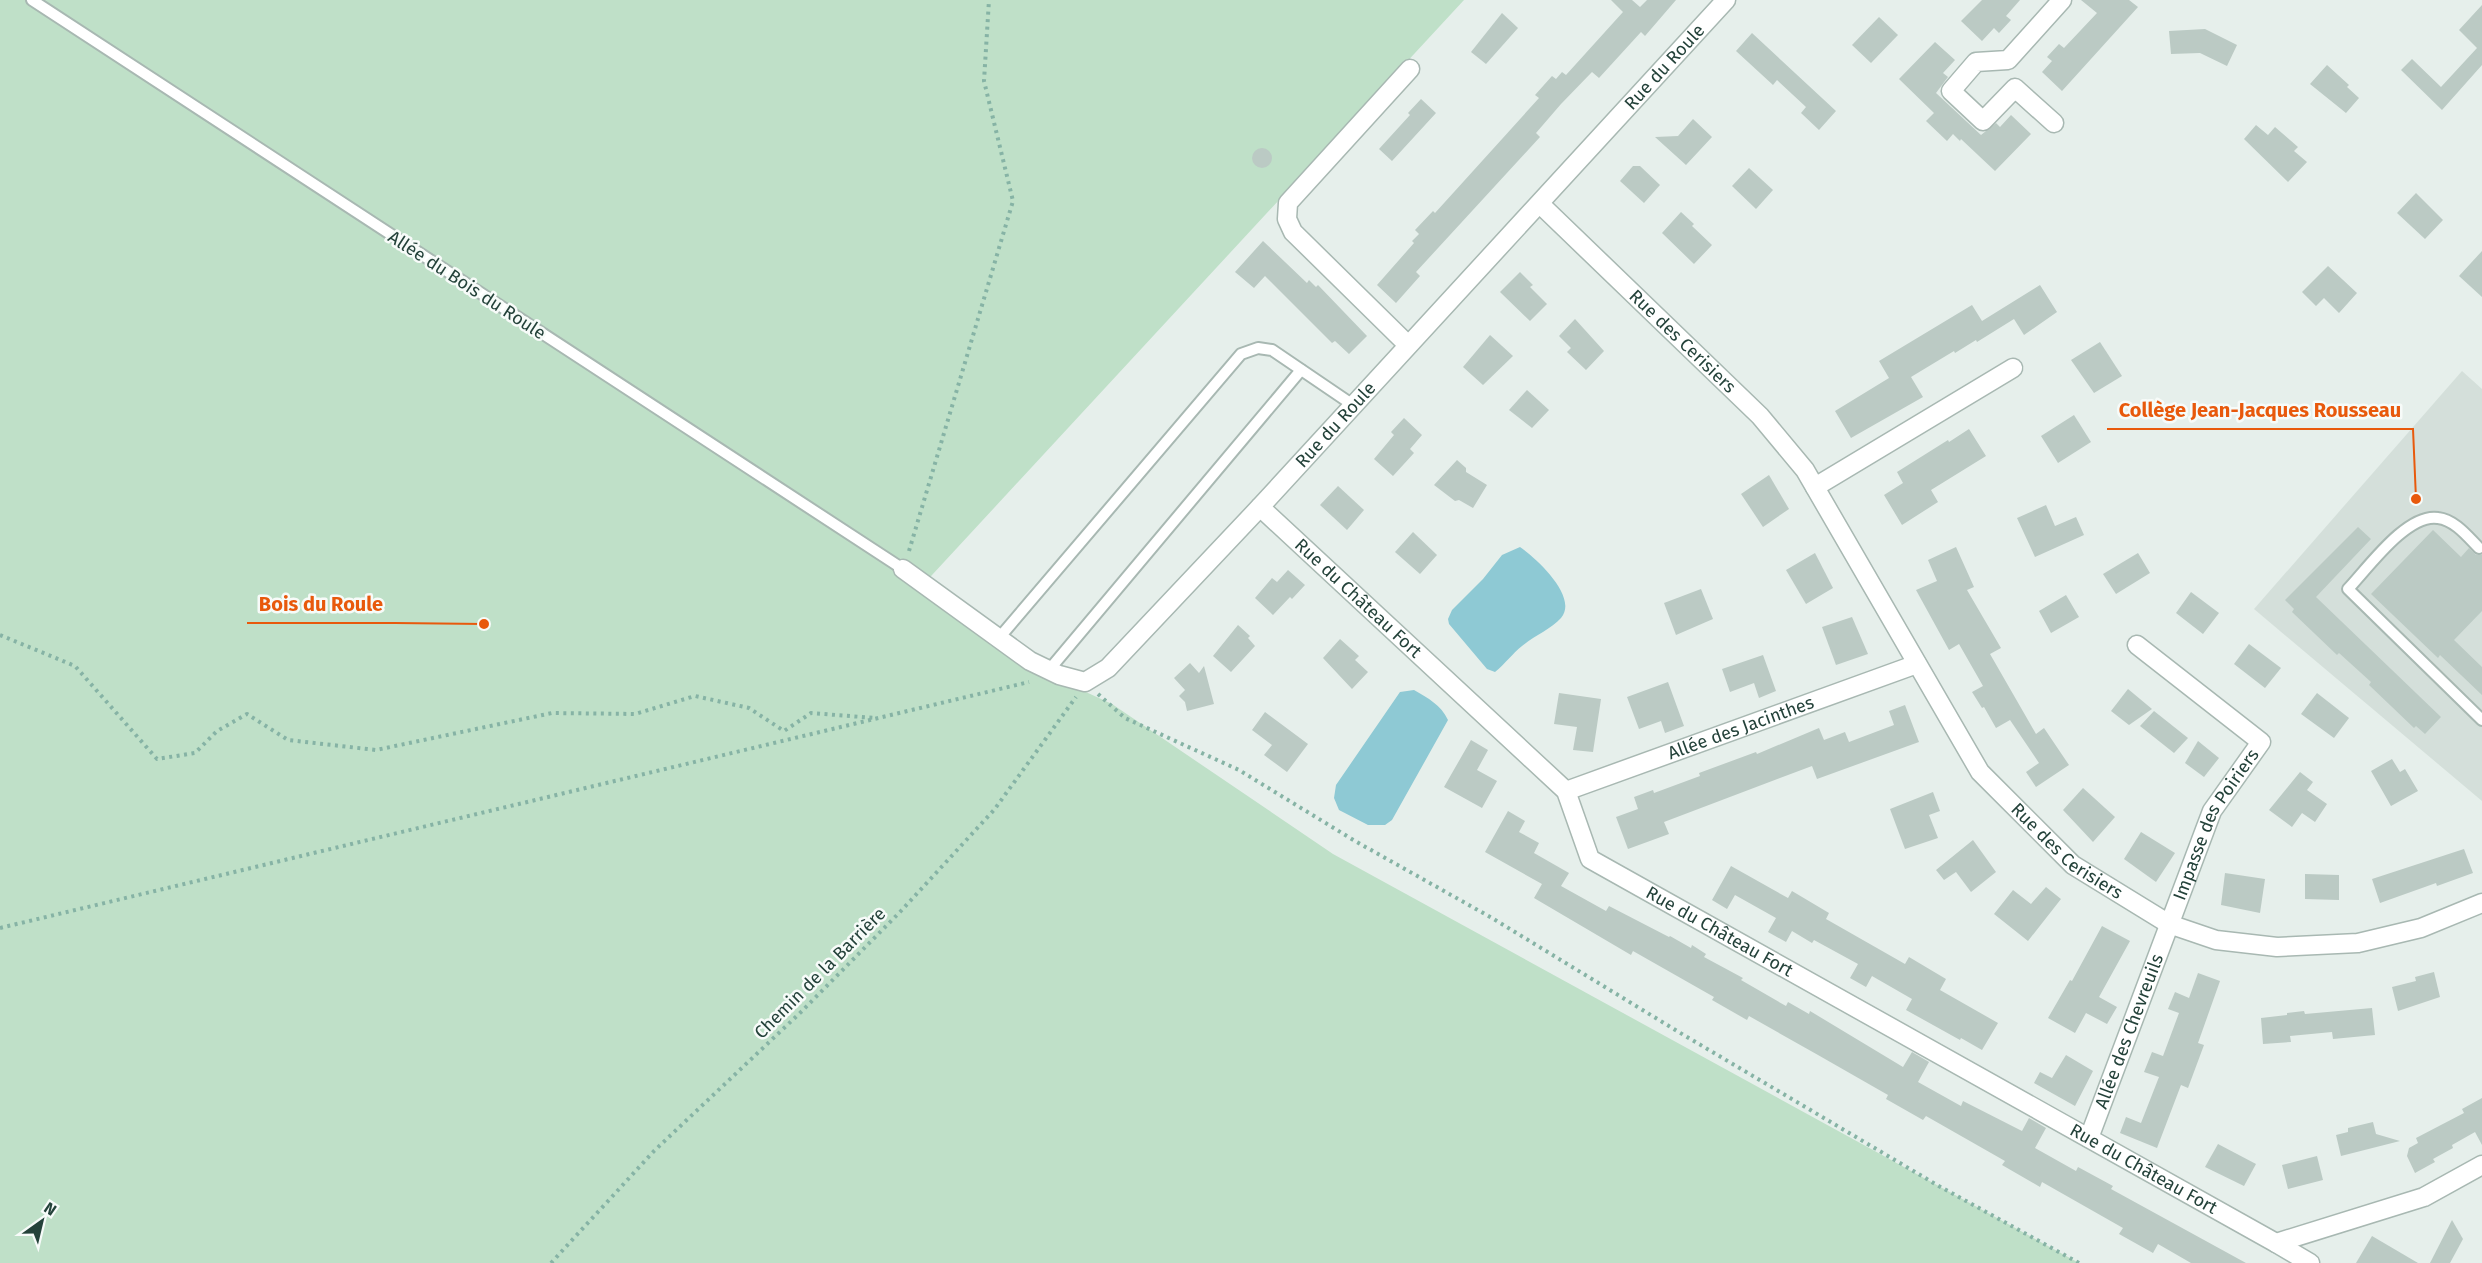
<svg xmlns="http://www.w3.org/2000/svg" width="2482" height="1263" font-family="'Fira Sans',sans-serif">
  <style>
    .built { fill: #d4dfda }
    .green { fill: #bfe0c8 }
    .water { fill: #8ec9d4 }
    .building { fill: #bbcac4 }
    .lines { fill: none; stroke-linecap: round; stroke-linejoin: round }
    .service-casing { stroke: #a8b8b2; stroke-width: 14 }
    .minor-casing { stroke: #a8b8b2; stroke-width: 21 }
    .path { stroke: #86b3a5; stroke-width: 4; stroke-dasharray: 3 4.5; stroke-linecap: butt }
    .service { stroke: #fff; stroke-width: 10 }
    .minor { stroke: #fff; stroke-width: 18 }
    .labels { text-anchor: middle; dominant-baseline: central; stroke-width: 5; stroke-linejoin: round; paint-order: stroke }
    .street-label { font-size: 18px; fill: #24423a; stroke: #f7fbf9 }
    .leader { fill: none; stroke: #e8590c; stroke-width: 2 }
    .callout-dot { fill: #e8590c; stroke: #f7fbf9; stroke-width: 2 }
    .callout-label { font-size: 20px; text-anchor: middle; font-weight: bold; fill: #e8590c; stroke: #f7fbf9; stroke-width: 5; stroke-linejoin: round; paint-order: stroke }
  </style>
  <rect width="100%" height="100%" fill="#e6efeb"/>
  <path class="built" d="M2462 371 2482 389V801L2254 609Z"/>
  <path class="green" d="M0 0H1464L920 588 1016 660 1112 704 1333 854 2079 1263H0Z"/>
  <g class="water">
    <path d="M1520 547C1536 558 1579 597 1561 618 1551 629 1534 636 1522 646 1512 654 1505 664 1495 672L1487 669 1449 624 1448 619 1452 610 1483 579 1502 555Z"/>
    <path d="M1414 690C1428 698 1441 705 1448 720L1392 820 1385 825H1368L1339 810 1334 798 1336 785 1400 692Z"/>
  </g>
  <g class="building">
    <path d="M1611 0H1632L1640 7 1647 0H1676L1645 36 1641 32 1599 78 1592 72 1561 104 1536 133 1540 137 1416 272 1420 276 1396 303 1377 285 1414 243 1412 241 1419 234 1415 230 1433 211 1435 213 1539 98 1535 95 1552 76 1556 79 1562 72 1566 75 1623 12Z"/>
    <path d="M1982 0H2020L2006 16 2011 20 1999 33 1994 28 1982 41 1961 21Z"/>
    <path d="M2081 0H2129L2138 7 2062 91 2042 72 2052 61 2047 57 2059 44 2064 48 2097 13Z"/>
    <path d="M2482 5V65L2442 110 2401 70 2412 59 2441 87 2477 48 2459 30Z"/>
    <path d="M1502 13 1518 28 1486 64 1471 52Z"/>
    <path d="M1879 17 1898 35 1871 63 1852 45Z"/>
    <path d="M2205 29 2237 45 2227 66 2200 53 2171 54 2169 31Z"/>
    <path d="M1752 33 1836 111 1819 130 1801 113 1806 107 1777 80 1773 85 1736 51Z"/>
    <path d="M1935 42 1955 60 1943 73 1948 77 1936 93 1981 135 1996 123 2000 127 2011 115 2031 134 1995 171 1961 139 1960 141 1953 134 1947 141 1926 121 1934 113 1899 79Z"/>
    <path d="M2327 65 2349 85 2347 87 2359 98 2346 113 2310 84Z"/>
    <path d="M1421 99 1436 113 1392 161 1379 149 1410 115 1408 113Z"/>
    <path d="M1693 119 1712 137 1686 165 1655 137 1678 136Z"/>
    <path d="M2256 125 2268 135 2275 127 2298 147 2294 151 2307 162 2288 182 2244 139Z"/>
    <circle cx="1262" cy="158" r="10"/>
    <path d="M1633 166H1640L1660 185 1644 203 1620 181Z"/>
    <path d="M1749 168 1773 190 1756 209 1732 186Z"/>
    <path d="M2416 193 2443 220 2425 239 2397 213Z"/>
    <path d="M1681 212 1694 224 1692 226 1712 245 1694 264 1662 233Z"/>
    <path d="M1263 241 1307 283 1309 280 1316 287 1318 285 1367 336 1349 354 1335 341 1332 343 1265 276 1254 288 1235 272Z"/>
    <path d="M2482 251V297L2459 276Z"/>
    <path d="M2328 266 2357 293 2339 313 2324 298 2316 306 2302 292Z"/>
    <path d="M1520 272 1533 285 1530 287 1547 304 1530 321 1500 292Z"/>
    <path d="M2040 285 2057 312 2024 335 2014 319 1977 342 1976 340 1955 353 1954 351 1911 377 1923 397 1851 438 1835 411 1889 378 1879 361 1972 305 1982 321Z"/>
    <path d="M1575 319 1604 351 1586 370 1567 352 1571 348 1559 336Z"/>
    <path d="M1490 335 1513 356 1483 385 1463 367Z"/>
    <path d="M2100 342 2122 376 2094 393 2071 360Z"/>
    <path d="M1527 390 1549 410 1532 428 1509 410Z"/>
    <path d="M2074 415 2091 442 2058 463 2041 436Z"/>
    <path d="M1404 418 1422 435 1410 449 1414 453 1393 476 1374 459 1394 435 1391 432Z"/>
    <path d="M1969 429 1986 456 1931 490 1938 502 1902 525 1884 495 1903 483 1897 472 1948 440 1949 442Z"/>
    <path d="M1457 460 1466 468V472L1487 485 1473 508 1459 500 1455 501 1434 485Z"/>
    <path d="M1769 475 1789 509 1763 527 1741 494Z"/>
    <path d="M1338 486 1364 510 1347 530 1320 505Z"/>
    <path d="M2046 505 2055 526 2076 517 2084 535 2035 557 2017 518Z"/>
    <path d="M2358 527 2371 539 2316 597 2441 717 2425 734 2416 726 2414 728 2369 685 2371 682 2339 653 2337 655 2292 612 2294 609 2285 600Z"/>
    <path d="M2433 530 2461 557 2469 548 2476 555H2482V611L2454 640 2482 667V695L2440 655 2438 658 2371 594Z"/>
    <path d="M1413 532 1437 555 1420 574 1395 552Z"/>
    <path d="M1956 547 1974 587 1967 590 2001 648 1990 654 2036 734 2044 728 2069 765 2036 787 2026 772 2039 763 2010 720 1996 728 1984 707 1982 708 1972 692 1983 686 1959 644 1949 650 1916 590 1937 581 1928 560Z"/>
    <path d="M1815 553 1833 588 1806 604 1786 570Z"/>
    <path d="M2138 553 2150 573 2116 594 2103 574Z"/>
    <path d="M1288 570 1305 585 1292 599 1290 597 1273 615 1255 598 1272 578 1277 582Z"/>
    <path d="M1701 589 1713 619 1676 635 1664 603Z"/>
    <path d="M2191 592 2219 613 2203 634 2176 613Z"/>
    <path d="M2066 595 2079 617 2051 633 2039 611Z"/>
    <path d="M1852 617 1868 654 1836 665 1822 627Z"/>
    <path d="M1238 625 1250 636 1248 638 1255 646 1231 672 1213 656Z"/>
    <path d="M1340 639 1359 656 1355 660 1368 672 1352 689 1323 658Z"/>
    <path d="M2249 644 2281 668 2265 688 2234 664Z"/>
    <path d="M1763 655 1776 691 1759 698 1754 683 1730 692 1722 669Z"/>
    <path d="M1190 663 1199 673 1204 666 1214 704 1187 711 1185 702 1179 696 1185 690 1174 678Z"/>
    <path d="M1668 682 1684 726 1665 733 1661 721 1639 729 1627 697Z"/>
    <path d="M2128 689 2152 709 2129 725 2111 711Z"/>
    <path d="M1559 693 1601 699 1593 752 1573 750 1577 727 1554 724Z"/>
    <path d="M2317 693 2349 718 2334 738 2301 714Z"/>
    <path d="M1905 705 1919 742 1817 779 1812 766 1664 822 1669 834 1628 849 1616 817 1638 809 1634 797 1653 790 1654 793 1700 776 1699 773 1756 752 1757 754 1819 728 1824 740 1845 732 1849 742 1894 725 1889 711Z"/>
    <path d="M2154 711 2188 738 2174 753 2140 726Z"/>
    <path d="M1265 712 1308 744 1287 772 1264 755 1272 745 1252 730Z"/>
    <path d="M1471 740 1488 750 1477 770 1497 781 1482 808 1444 787Z"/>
    <path d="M2198 741 2219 758 2204 777 2185 763Z"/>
    <path d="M2392 759 2400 772 2405 769 2418 791 2391 806 2371 771Z"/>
    <path d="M2300 772 2313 782 2307 790 2327 804 2315 822 2302 813 2292 827 2269 810Z"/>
    <path d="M2083 788 2115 817 2093 842 2063 810Z"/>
    <path d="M1933 792 1940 811 1929 815 1938 838 1905 849 1890 809Z"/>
    <path d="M1508 811 1525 821 1519 832 1539 843 1534 853 1569 873 1561 886 1606 911 1609 906 1669 937 1670 936 1691 948 1692 945 1706 954 1704 957 1743 978 1741 980 1786 1006 1788 1002 1809 1014 1810 1011 1903 1067 1912 1052 1929 1062 1918 1082 1961 1106 1963 1101 2022 1131 2029 1118 2046 1128 2035 1148 2076 1171 2078 1167 2113 1186 2111 1189 2246 1263H2191L2158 1244 2153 1253 2119 1234 2123 1228 2042 1182 2040 1187 2002 1165 2005 1161 1926 1116 1923 1120 1886 1099 1888 1095 1818 1055 1749 1016 1747 1020 1712 1000 1714 997 1633 951 1631 955 1534 898 1542 884 1485 852Z"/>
    <path d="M2141 832 2175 853 2156 882 2124 859Z"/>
    <path d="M1973 840 1996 872 1971 892 1956 872 1944 880 1936 870Z"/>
    <path d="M2464 849 2473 873 2437 886 2436 883 2380 903 2372 879Z"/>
    <path d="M1731 866 1788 898 1792 891 1829 913 1826 919 1905 964 1909 957 1946 979 1940 990 1998 1023 1982 1050 1961 1038 1960 1040 1906 1010 1912 999 1872 976 1866 987 1850 978 1858 964 1814 940 1812 943 1792 931 1786 942 1768 932 1776 918 1735 895 1727 909 1712 900Z"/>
    <path d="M2225 873 2265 879 2260 913 2221 905Z"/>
    <path d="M2305 874 2339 875V900L2305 899Z"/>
    <path d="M2046 887 2061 899 2028 941 1994 914 2013 890 2031 904Z"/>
    <path d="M2102 926 2130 941 2099 997 2117 1007 2107 1024 2086 1013 2075 1033 2048 1018 2070 980 2072 981Z"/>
    <path d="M2434 972 2440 997 2398 1011 2392 987 2416 981 2415 977Z"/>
    <path d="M2198 973 2220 981 2198 1043 2204 1045 2188 1088 2181 1085 2157 1148 2120 1133 2126 1117 2141 1123 2159 1077 2144 1072 2152 1052 2163 1056 2179 1013 2168 1009 2175 992 2189 998Z"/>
    <path d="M2372 1008 2375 1035 2333 1039 2332 1032 2290 1036 2291 1042 2263 1044 2261 1018 2287 1015V1013L2304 1011 2305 1014Z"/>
    <path d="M2066 1055 2093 1071 2075 1106 2034 1083 2040 1072 2052 1078Z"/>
    <path d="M2482 1098V1145L2475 1132 2452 1145 2453 1148 2433 1159 2435 1162 2415 1173 2407 1156 2409 1148 2418 1143 2416 1138 2464 1113 2462 1109Z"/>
    <path d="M2373 1122 2376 1134 2400 1141 2341 1156 2336 1135 2348 1132V1128Z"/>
    <path d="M2218 1144 2256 1164 2244 1186 2205 1167Z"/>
    <path d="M2317 1156 2323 1180 2288 1189 2282 1165Z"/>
    <path d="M2452 1220 2463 1239 2450 1263H2430Z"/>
    <path d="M2372 1236 2418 1263H2356Z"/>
  </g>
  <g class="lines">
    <defs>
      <g id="service">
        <path d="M32 0 903 569"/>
        <path d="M2479 548C2468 537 2455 520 2438 518 2407 513 2368 568 2348 589L2482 720"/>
        <path d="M999 638 1241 354 1258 348 1272 350 1353 405"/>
        <path d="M1049 670 1301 370"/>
      </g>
      <g id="minor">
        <path d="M2054 123 2015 88 1983 121 1951 91 1976 62 2008 60 2062 0"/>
        <path id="s1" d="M1540 204 1760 416 1805 470 1980 772 2073 865 2169 924 2216 940 2277 947 2358 943 2421 928 2482 903"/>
        <path d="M1408 345 1293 232 1287 219 1288 203 1410 69"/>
        <path d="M1815 487 2013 368"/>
        <path id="s2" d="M1260 507 1566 791 1590 859 2276 1243 2424 1197 2482 1165"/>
        <path id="s3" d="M903 569 1030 661 1059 675 1085 682 1108 668 1260 507 1726 0"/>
        <path id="s4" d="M1566 791 1917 664"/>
        <path id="s5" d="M2089 1138 2212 811 2261 742 2137 645"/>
        <path d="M2276 1243 2310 1263"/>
      </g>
    </defs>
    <use href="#service" class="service-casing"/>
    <use href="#minor" class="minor-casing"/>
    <g class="path">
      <path d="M909 551 1013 201 984 81 989 0"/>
      <path d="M0 635 75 666 157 759 195 753 217 731 247 714 288 740 376 750 552 713 635 714 695 696 749 708 784 731 811 713 875 718"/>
      <path d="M1098 694 1125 718 1239 770 1355 841 1492 918 1677 1031 1937 1185 2079 1263"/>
      <path d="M0 928 1029 682"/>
      <path d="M551 1263 654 1151 801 1012 900 912 994 810 1076 697"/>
    </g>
    <use href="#service" class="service"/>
    <use href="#minor" class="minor"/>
  </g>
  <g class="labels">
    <g class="street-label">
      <text stroke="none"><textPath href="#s3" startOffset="1062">Rue du Roule</textPath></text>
      <text transform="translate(467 285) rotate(33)">Allée du Bois du Roule</text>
      <text stroke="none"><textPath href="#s1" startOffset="198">Rue des Cerisiers</textPath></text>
      <text stroke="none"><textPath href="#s3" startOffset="576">Rue du Roule</textPath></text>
      <text stroke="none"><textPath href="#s2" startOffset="134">Rue du Château Fort</textPath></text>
      <text stroke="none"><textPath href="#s4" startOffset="186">Allée des Jacinthes</textPath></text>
      <text stroke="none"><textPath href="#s5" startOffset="339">Impasse des Poiriers</textPath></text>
      <text stroke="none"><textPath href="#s1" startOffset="843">Rue des Cerisiers</textPath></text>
      <text stroke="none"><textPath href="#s2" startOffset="638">Rue du Château Fort</textPath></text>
      <text transform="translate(820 973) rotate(-45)">Chemin de la Barrière</text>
      <text stroke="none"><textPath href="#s5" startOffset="114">Allée des Chevreuils</textPath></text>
      <text stroke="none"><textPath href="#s2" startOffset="1124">Rue du Château Fort</textPath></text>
    </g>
  </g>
  <path class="leader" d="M2416 499L2413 429H2107M484 624L395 623H247"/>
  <g class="callout-dot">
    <circle cx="2416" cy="499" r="6"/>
    <circle cx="484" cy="624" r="6"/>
  </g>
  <g class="callout-label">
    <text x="2260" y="417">Collège Jean-Jacques Rousseau</text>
    <text x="321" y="611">Bois du Roule</text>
  </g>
  <g transform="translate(42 1221) rotate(34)" stroke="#f7fbf9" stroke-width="4.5" paint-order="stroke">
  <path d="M0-4.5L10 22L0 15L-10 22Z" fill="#24423a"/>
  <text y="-9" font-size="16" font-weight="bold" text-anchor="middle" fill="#24423a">N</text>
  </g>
</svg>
